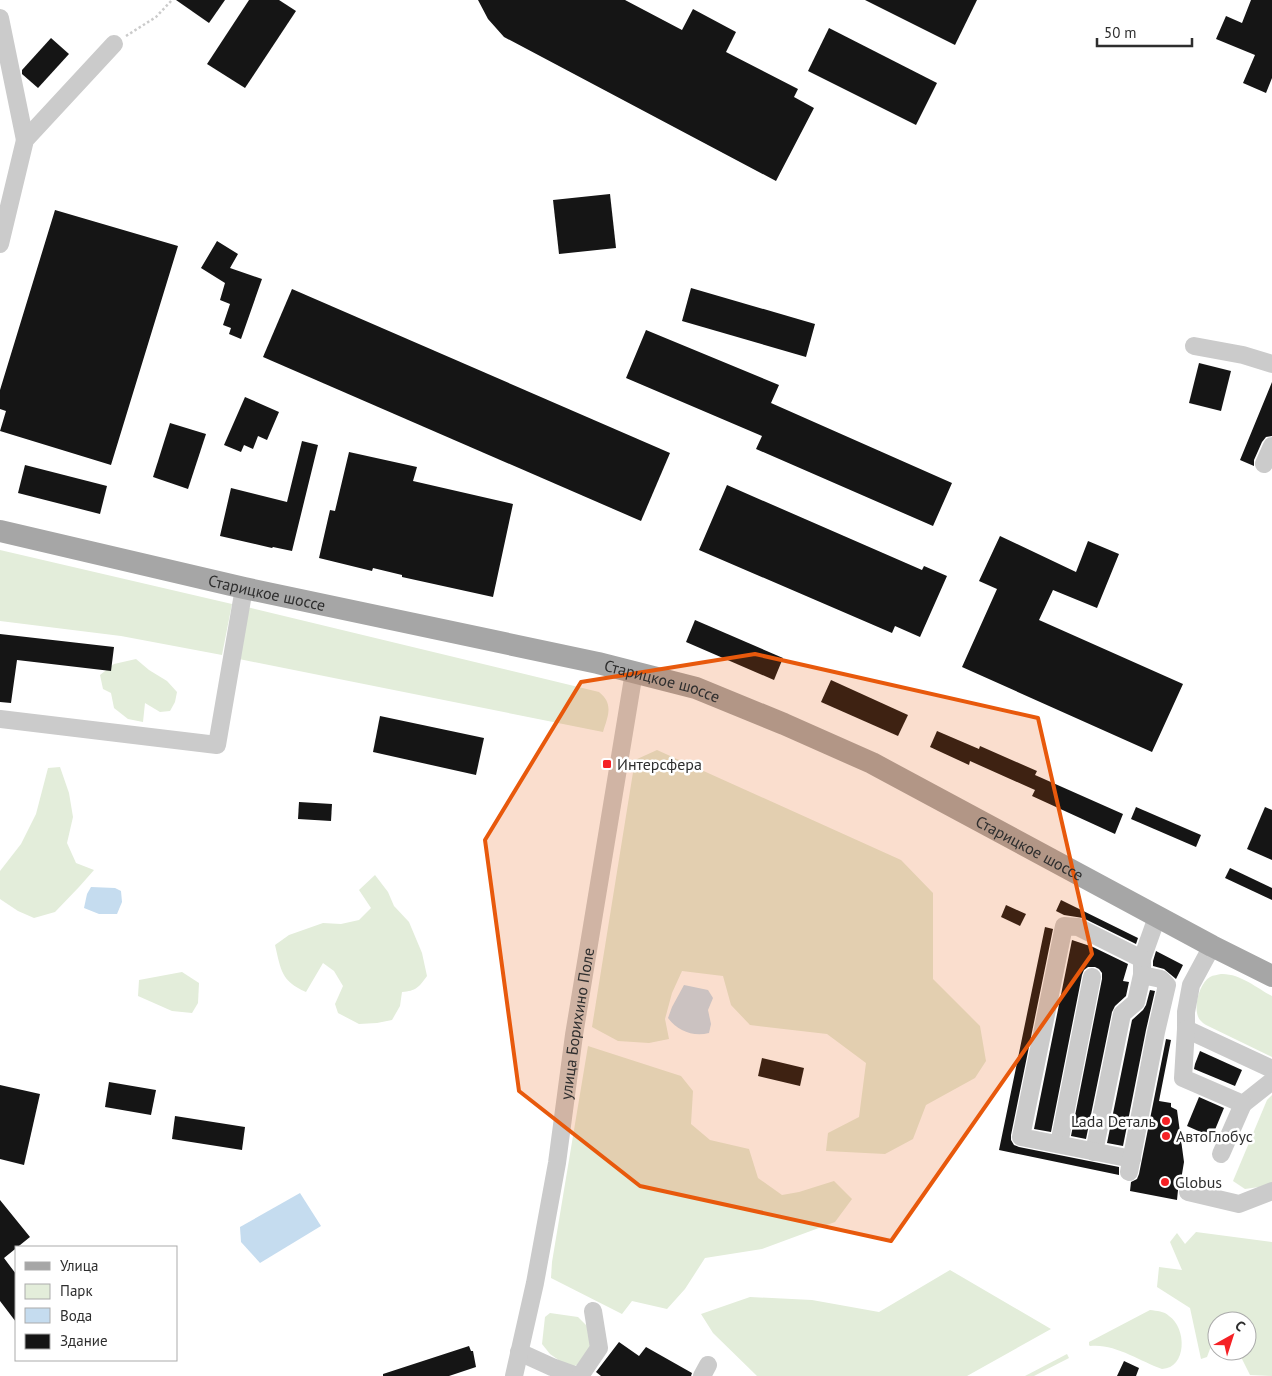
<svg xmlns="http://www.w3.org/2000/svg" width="1272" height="1376" font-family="'PT Sans',sans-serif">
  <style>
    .green { fill: #e3edda }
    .water { fill: #c5dcef }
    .building { fill: #151515 }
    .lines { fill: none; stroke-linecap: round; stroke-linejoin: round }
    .path { stroke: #cbcbcb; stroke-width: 2.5; stroke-dasharray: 2.5 2.5; stroke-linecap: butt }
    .minor { stroke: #cbcbcb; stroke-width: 18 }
    .major { stroke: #a6a6a6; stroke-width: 22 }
    .marked { fill: #e8590c; fill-opacity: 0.2; stroke: #e8590c; stroke-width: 4; stroke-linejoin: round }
    .poi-dot { fill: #f52125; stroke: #fff; stroke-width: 2 }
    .labels { text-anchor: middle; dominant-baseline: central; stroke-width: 5; stroke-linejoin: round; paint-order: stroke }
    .street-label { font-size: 16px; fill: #2e2e2e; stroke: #fff }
    .poi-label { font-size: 16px; fill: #2e2e2e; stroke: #fff; text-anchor: start }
  </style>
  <rect width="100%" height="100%" fill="#fff"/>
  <g class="green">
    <path d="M0 550 232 604 222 655 121 636 0 621Z"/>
    <path d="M247 607 599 692C614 704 608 716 603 732L239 659Z"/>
    <path d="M136 659 149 670 167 681 177 692 175 702 170 711 160 712 145 703 143 722 128 719 114 708 111 693 103 689 100 675 114 664Z"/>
    <path d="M657 750 901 860 933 893V979L980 1026 986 1061 975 1078 926 1105 913 1139 885 1154 826 1151 828 1133 859 1117 866 1063 827 1034 750 1025 731 1005 723 976 682 971 672 993 665 1019 669 1039 649 1043 618 1041 592 1027 635 760Z"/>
    <path d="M60 767 69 793 73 817 67 843 76 863 94 870 79 887 55 912 34 918 18 911 0 899V871L21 844 36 814 48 768Z"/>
    <path d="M375 875 388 892 394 906 409 922 422 953 427 976C419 987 416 991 402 992L400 1006 392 1020 377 1023 359 1024 338 1013 335 1004 343 986 334 971 323 963 306 992C281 981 281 970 275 945L289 935 323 923 341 924 359 920 371 908 359 890Z"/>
    <path d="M182 972 199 983 198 1003 192 1013 172 1011 138 996 139 980Z"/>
    <path d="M1221 974C1239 973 1257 988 1272 996V1057L1206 1025C1204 1024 1202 1022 1200 1020 1192 1010 1199 983 1210 977 1213 975 1218 975 1221 974Z"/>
    <path d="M588 1046 681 1076 693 1091 691 1124 710 1140 749 1149 758 1178 782 1195 799 1192 834 1181 852 1199 835 1222 762 1249 705 1258 685 1289 667 1309 632 1301 622 1314 551 1278 552 1262Z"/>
    <path d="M1272 1095V1184L1266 1186 1245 1189 1233 1181 1267 1100Z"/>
    <path d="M1196 1232 1272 1242V1376L1250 1375 1238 1351H1247V1321H1224L1222 1318 1221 1321H1217V1330L1207 1357 1201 1359 1190 1308 1157 1287 1159 1267 1182 1270 1170 1242 1177 1233 1185 1244Z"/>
    <path d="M950 1270 1051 1329 967 1376H757L713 1333 701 1314 750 1297 812 1300 879 1312Z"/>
    <path d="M1150 1310C1157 1311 1164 1311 1169 1316 1187 1328 1187 1368 1162 1369 1140 1361 1114 1343 1090 1346L1089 1345V1342Z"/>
    <path d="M550 1313 578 1317 589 1328 590 1347 577 1365 570 1368 550 1354 542 1344 545 1317Z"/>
    <path d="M1067 1354 1069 1358 1034 1376H1025Z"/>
  </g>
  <g class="water">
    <path d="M91 887 115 888 121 891 122 902 117 914H99L84 908 87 894Z"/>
    <path d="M684 985 708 990 713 998 708 1010 711 1024 709 1033C693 1037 678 1031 668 1018L672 1007Z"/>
    <path d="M300 1193 321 1226 260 1263 241 1242 240 1227Z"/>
  </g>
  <g class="building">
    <path d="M176 0H225L209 23Z"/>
    <path d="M249 0H279L296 11 245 88 207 64Z"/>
    <path d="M478 0H625L682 30 693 9 736 32 726 52 798 89 794 97 814 108 776 181 504 37 488 19Z"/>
    <path d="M865 0H977L955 45Z"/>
    <path d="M1251 0H1272V78L1266 93 1243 83 1255 55 1216 39 1226 16 1242 23Z"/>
    <path d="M829 28 937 83 916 125 808 71Z"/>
    <path d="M51 38 69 54 38 88 22 74V70Z"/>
    <path d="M610 194 616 248 559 254 553 200Z"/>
    <path d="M55 210 178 246 111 465 0 431 6 411 0 409V390Z"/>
    <path d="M217 241 238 254 230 268 262 279 241 339 229 334 231 328 223 325 230 304 220 300 225 283 201 268Z"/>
    <path d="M691 288 815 324 806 357 682 321Z"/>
    <path d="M292 289 670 453 641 521 263 357Z"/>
    <path d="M646 330 779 385 771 403 952 483 933 526 756 449 762 436 626 378Z"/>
    <path d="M1199 363 1231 371 1221 411 1189 403Z"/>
    <path d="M1272 382V436L1266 437 1262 442 1254 460V466L1240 460Z"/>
    <path d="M245 397 279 412 267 440 258 436 253 449 244 445 241 452 224 445Z"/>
    <path d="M170 423 206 434 188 489 153 477Z"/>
    <path d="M302 441 318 445 292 551 273 547 272 548 220 536 231 488 287 502Z"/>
    <path d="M349 452 417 467 413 481 513 504 493 597 402 577V575L373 568 372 571 319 558 330 510 335 511Z"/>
    <path d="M25 465 107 486 100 514 18 493Z"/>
    <path d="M727 485 922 570 924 566 947 576 920 637 895 626 892 633 699 550Z"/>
    <path d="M1000 536 1076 572 1088 541 1119 554 1097 608 1053 590 1039 620 1183 684 1152 752 962 667 997 589 979 581Z"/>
    <path d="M695 620 783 658 774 680 686 642Z"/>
    <path d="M0 634 114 647 111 671 17 660 11 703 0 702Z"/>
    <path d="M831 680 908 715 898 736 821 702Z"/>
    <path d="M380 716 484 738 476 775 373 752Z"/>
    <path d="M937 731 979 749 980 746 1037 771 1035 775 1123 814 1115 834 1032 796 1035 790 970 761 969 765 930 747Z"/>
    <path d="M299 802 332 804 331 821 298 819Z"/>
    <path d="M1136 807 1201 835 1196 847 1131 819Z"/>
    <path d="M1265 807 1272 810V860L1247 849Z"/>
    <path d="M1230 868 1272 888V900L1225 878Z"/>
    <path d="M1061 900 1138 938 1136 944 1083 918 1064 915 1056 911Z"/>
    <path d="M1006 905 1026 914 1020 926 1001 917Z"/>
    <path d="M1045 927 1053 929 1011 1135V1140L1014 1145 1019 1147 1119 1167V1175L999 1150Z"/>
    <path d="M1072 940 1093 947 1128 964 1123 981 1129 982 1126 996 1115 1006 1112 1012 1086 1139 1071 1136 1102 979V973L1099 969 1095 967H1088L1084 970 1082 975 1051 1132 1034 1129Z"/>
    <path d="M1156 951 1183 965 1176 979 1164 969 1153 966V961Z"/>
    <path d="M1150 990 1155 991 1146 1030 1123 1146 1107 1143 1132 1020 1143 1010 1146 1005Z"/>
    <path d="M1166 1039 1171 1040 1159 1101 1171 1103V1107L1177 1110 1184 1162 1180 1186 1178 1190 1177 1200 1130 1191 1131 1182 1137 1179 1139 1174Z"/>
    <path d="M1200 1051 1242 1070 1235 1086 1194 1069 1195 1064Z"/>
    <path d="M762 1058 804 1068 800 1086 758 1076Z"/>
    <path d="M109 1082 156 1090 151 1115 105 1107Z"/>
    <path d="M0 1085 40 1094 24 1165 0 1159Z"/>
    <path d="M1199 1097 1224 1108 1212 1137 1187 1126Z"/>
    <path d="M175 1116 245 1127 242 1150 172 1139Z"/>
    <path d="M0 1200 30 1237 4 1258 16 1274V1322L0 1301Z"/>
    <path d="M619 1342 639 1356 646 1347 692 1373 691 1376H601L596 1372Z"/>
    <path d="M469 1346 471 1351H473L476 1367 449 1376H383V1374Z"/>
    <path d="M1124 1361 1139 1368 1136 1376H1117Z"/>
  </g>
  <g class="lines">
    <path class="path" d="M126 36 156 17 172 0"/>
    <g class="minor">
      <path d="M0 18 25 140"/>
      <path d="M0 244 25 140 114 44"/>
      <path d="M1194 346 1243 355 1272 364"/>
      <path d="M1264 464 1272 446"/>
      <path d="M0 719 217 745 244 588"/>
      <path d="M1212 946 1191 985 1186 1012V1029L1272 1069"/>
      <path d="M1186 1029 1183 1078 1243 1104 1272 1081"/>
      <path d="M1059 1144 1092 977"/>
      <path d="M1094 1152 1122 1014 1136 1002 1142 975V959L1157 917"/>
      <path d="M1221 1154 1243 1104"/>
      <path d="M1132 1159 1021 1137 1064 926 1078 927 1142 959"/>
      <path d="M1129 1172 1156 1032 1167 985 1161 979 1142 975"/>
      <path d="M1188 1192 1239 1204 1272 1191"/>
      <path d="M519 1352 552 1367 577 1376"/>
      <path id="s1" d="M514 1376 535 1283 557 1163 574 1035 634 672"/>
      <path d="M580 1376 599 1348 593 1311"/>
      <path d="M702 1376 708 1365"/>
    </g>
    <path class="major" id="s2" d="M0 531 244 588 598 663 696 688 784 724 872 763 1212 946 1272 976"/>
  </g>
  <path class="marked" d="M755 654 1038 718 1092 954 891 1241 640 1186 519 1091 485 840 581 682Z"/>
  <g class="poi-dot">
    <rect x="602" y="759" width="10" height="10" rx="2.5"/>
    <circle cx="1166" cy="1121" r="5"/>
    <circle cx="1166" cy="1136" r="5"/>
    <circle cx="1165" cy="1182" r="5"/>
  </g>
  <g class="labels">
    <g class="street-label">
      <text stroke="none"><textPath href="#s2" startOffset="274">Старицкое шоссе</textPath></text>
      <text stroke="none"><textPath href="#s2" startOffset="679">Старицкое шоссе</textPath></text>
      <text stroke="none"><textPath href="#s2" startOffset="1084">Старицкое шоссе</textPath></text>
      <text stroke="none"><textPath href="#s1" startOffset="358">улица Борихино Поле</textPath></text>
    </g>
    <g class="poi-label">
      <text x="617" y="764">Интерсфера</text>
      <text x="1156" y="1121" text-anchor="end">Lada Dеталь</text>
      <text x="1176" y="1136">АвтоГлобус</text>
      <text x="1175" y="1182">Globus</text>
    </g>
  </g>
  <rect x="15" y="1246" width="162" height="115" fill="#ffffff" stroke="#ababab"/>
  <rect x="25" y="1262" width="25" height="8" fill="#a6a6a6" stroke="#ababab"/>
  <text x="60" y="1271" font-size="15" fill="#2e2e2e">Улица</text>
  <rect x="25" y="1284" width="25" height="15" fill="#e3edda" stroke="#ababab"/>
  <text x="60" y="1296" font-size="15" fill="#2e2e2e">Парк</text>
  <rect x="25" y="1308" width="25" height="15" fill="#c5dcef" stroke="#ababab"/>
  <text x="60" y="1321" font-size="15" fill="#2e2e2e">Вода</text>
  <rect x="25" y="1334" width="25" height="15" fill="#151515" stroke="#ababab"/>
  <text x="60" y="1346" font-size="15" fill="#2e2e2e">Здание</text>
  <g transform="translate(1232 1336) rotate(39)"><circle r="24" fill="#ffffff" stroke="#ababab"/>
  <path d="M0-4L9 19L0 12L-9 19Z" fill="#f52125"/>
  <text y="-8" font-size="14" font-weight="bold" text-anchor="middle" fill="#2e2e2e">С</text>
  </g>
  <path d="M1097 38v8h95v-8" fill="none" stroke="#2e2e2e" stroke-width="2.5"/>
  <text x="1104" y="38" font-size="15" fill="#2e2e2e" stroke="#ffffff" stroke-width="4" paint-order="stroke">50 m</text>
</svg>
